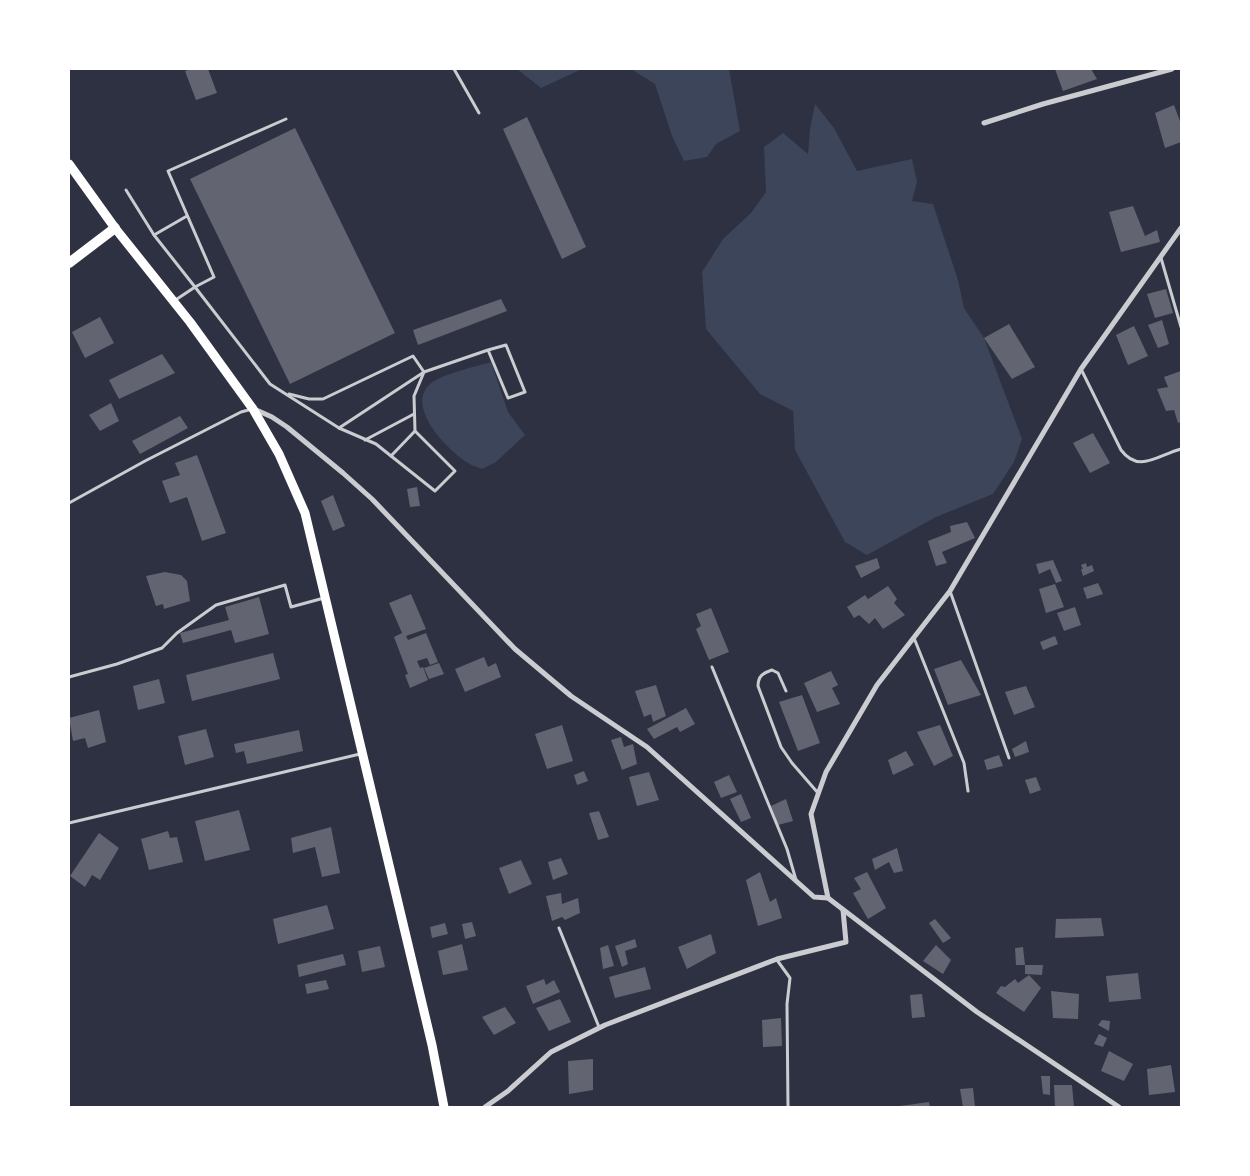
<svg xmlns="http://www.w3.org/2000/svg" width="1250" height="1176" font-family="'PT Sans Narrow',sans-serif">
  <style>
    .green { fill: #3c4559 }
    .building { fill: #626471 }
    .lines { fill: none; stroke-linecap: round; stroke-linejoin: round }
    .service { stroke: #caccd0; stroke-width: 3 }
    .minor { stroke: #caccd0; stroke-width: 5 }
    .primary { stroke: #fff; stroke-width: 9 }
    .trunk { stroke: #fff; stroke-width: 10 }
  </style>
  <rect width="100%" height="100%" fill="#2d3142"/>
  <g class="green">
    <path d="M517 69H582L541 88Z"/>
    <path d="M631 69H729L740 131 716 144 707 157 684 161 672 136 655 84Z"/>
    <path d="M815 104 834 128 857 171 912 159 917 182 912 201 933 204 958 280 964 308 984 338 1022 439 1014 462 993 494 936 517 867 555 845 542 795 450 793 411 760 394 706 329 702 272 723 239 751 213 766 192 764 147 783 133 808 154 810 129Z"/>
    <path d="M491 362 508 412 525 435 496 462 482 469C478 467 472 466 468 463 448 451 406 408 429 385 440 374 475 367 491 362Z"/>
  </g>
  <g class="building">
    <path d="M191 69H208L217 93 196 100 185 71Z"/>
    <path d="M1055 69H1091L1097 79 1063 91Z"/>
    <path d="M1174 105 1181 124V142L1165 148 1155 113Z"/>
    <path d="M527 117 586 247 562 259 503 129Z"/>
    <path d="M295 128 395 333 290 384 190 179Z"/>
    <path d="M1133 206 1145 236 1157 230 1160 242 1121 252 1109 212Z"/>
    <path d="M1166 289 1173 313 1155 318 1147 294Z"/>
    <path d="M501 299 507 311 418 345 413 330Z"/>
    <path d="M100 317 114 343 85 358 72 332Z"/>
    <path d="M1162 320 1169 344 1158 348 1148 325Z"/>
    <path d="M1009 324 1035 367 1012 379 984 338Z"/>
    <path d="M1134 326 1148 356 1128 365 1116 335Z"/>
    <path d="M162 354 175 373 119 399 109 380Z"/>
    <path d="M1181 371V422L1178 423 1174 410 1166 411 1157 389 1168 387 1164 377Z"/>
    <path d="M111 403 119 421 100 431 89 415Z"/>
    <path d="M180 416 188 428 140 454 132 441Z"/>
    <path d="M1093 433 1110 463 1090 473 1073 443Z"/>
    <path d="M197 455 226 533 202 541 187 497 170 503 162 481 180 475 175 463Z"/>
    <path d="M417 487 420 506 410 507 407 489Z"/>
    <path d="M333 495 345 526 333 531 321 501Z"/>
    <path d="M967 522 975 538 942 552 947 563 936 566 928 541 951 532 950 526Z"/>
    <path d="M877 558 880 568 861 578 855 566Z"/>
    <path d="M1053 560 1062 581 1056 583 1050 569 1039 574 1036 564Z"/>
    <path d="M1086 563 1087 567 1092 565 1094 571 1083 576 1081 569H1083L1081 565Z"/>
    <path d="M165 572 181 575 187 581 190 601 164 609 163 604 156 606 146 576Z"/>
    <path d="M1098 583 1103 594 1087 599 1083 588Z"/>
    <path d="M1055 584 1064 607 1046 613 1039 589Z"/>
    <path d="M888 586 897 599 894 603 905 615 883 629 875 618 869 624 859 615 854 618 847 607 865 595 868 599Z"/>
    <path d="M411 594 426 629 406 636 408 640 426 633 438 662 430 665 427 658 417 661 420 668 423 667 428 680 410 688 405 675 408 674 394 637 402 633 389 603Z"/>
    <path d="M259 597 269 634 235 643 231 630 183 643 180 633 229 620 225 607Z"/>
    <path d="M1075 607 1081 625 1064 631 1057 613Z"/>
    <path d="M711 608 729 652 709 660 696 629 701 626 696 614Z"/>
    <path d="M1055 636 1058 644 1043 650 1040 642Z"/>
    <path d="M273 653 280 679 192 701 186 675Z"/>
    <path d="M484 657 488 667 496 663 501 677 465 692 455 669Z"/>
    <path d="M961 660 981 695 948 705 934 669Z"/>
    <path d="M439 663 444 674 429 679 424 668Z"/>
    <path d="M831 671 838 685 832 688 840 704 817 712 804 683Z"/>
    <path d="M159 679 165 703 138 710 133 686Z"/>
    <path d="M656 685 666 716 653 722 651 714 644 717 635 691Z"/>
    <path d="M1026 686 1035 707 1014 715 1005 692Z"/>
    <path d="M802 695 820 743 798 751 779 702Z"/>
    <path d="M686 708 695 724 680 732 677 727 654 739 647 729Z"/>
    <path d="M99 710 106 742 88 748 85 738 73 741 69 718Z"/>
    <path d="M562 725 573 761 547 769 535 734Z"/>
    <path d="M940 725 953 756 934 766 917 732Z"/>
    <path d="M206 729 214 757 185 765 178 736Z"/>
    <path d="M299 730 303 751 247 764 244 751 236 753 234 744Z"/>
    <path d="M621 737 624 747 633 744 637 764 622 770 611 740Z"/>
    <path d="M1026 741 1029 752 1015 757 1012 749Z"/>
    <path d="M906 751 914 765 893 775 888 760Z"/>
    <path d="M999 755 1003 766 987 770 984 760Z"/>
    <path d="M584 771 588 781 577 785 574 775Z"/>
    <path d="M649 772 659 800 637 806 629 777Z"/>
    <path d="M729 775 737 792 721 798 714 782Z"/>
    <path d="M1036 777 1041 790 1030 794 1025 780Z"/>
    <path d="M741 794 751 818 741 822 730 799Z"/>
    <path d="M786 799 793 821 778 825 771 806Z"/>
    <path d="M239 810 250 850 205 861 195 821Z"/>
    <path d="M599 811 609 837 598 840 589 813Z"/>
    <path d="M331 827 340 873 322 877 315 847 293 853 291 838Z"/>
    <path d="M168 831 170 838 177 837 183 862 149 870 141 839Z"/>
    <path d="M99 833 119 848 100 880 92 875 85 887 70 876Z"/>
    <path d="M897 848 903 871 894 873 889 862 875 870 872 859Z"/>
    <path d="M561 858 568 874 553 880 548 862Z"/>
    <path d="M521 860 532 884 509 894 499 868Z"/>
    <path d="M760 872 770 902 776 898 782 918 758 926 746 880Z"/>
    <path d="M867 872 886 908 868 919 853 893 861 889 854 878Z"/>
    <path d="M561 893 562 904 578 898 580 913 565 920 562 917 552 921 546 896Z"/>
    <path d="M327 905 334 929 278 944 273 919Z"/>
    <path d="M1101 918 1104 936 1055 938 1056 919Z"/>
    <path d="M935 919 951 938 943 943 929 923Z"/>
    <path d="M472 922 476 936 465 939 462 924Z"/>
    <path d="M445 923 448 934 432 938 430 927Z"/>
    <path d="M711 934 716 953 687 969 678 947Z"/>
    <path d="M635 939 637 947 625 951 628 964 622 967 615 946Z"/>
    <path d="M462 944 468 970 443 975 438 951Z"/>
    <path d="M608 945 614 966 603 969 600 948Z"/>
    <path d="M936 945 951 960 943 974 923 961Z"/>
    <path d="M380 946 385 967 362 972 358 951Z"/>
    <path d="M1023 947 1025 965H1016L1015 948Z"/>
    <path d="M343 954 346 965 299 977 297 965Z"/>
    <path d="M1025 965H1043L1042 975 1025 974Z"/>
    <path d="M645 967 651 989 615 998 609 977Z"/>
    <path d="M1138 973 1141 999 1109 1002 1106 976Z"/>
    <path d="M1029 975 1041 988 1024 1012 996 993 1001 986 1005 987 1015 979 1018 983Z"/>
    <path d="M544 979 546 985 554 980 560 992 533 1004 526 986Z"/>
    <path d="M326 980 329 989 307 994 305 984Z"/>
    <path d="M1051 991 1079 994 1078 1019 1053 1018Z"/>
    <path d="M922 994 925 1017 912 1018 910 995Z"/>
    <path d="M560 999 571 1022 549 1031 536 1008Z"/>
    <path d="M505 1007 516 1023 494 1035 482 1017Z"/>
    <path d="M781 1018 782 1046 763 1047 762 1020Z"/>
    <path d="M1102 1020 1110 1021 1109 1031 1098 1025Z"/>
    <path d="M1099 1034 1107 1038 1103 1047 1094 1044Z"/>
    <path d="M1109 1051 1133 1064 1124 1081 1101 1071Z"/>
    <path d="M593 1059V1090L569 1094 568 1061Z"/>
    <path d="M1171 1065 1175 1092 1149 1095 1147 1069Z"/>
    <path d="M1041 1076H1050V1095L1043 1094Z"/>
    <path d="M1054 1085H1072L1074 1107H1055Z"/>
    <path d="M973 1088 975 1107H963L960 1089Z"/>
    <path d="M929 1102 930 1107H901L900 1106Z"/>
  </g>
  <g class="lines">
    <g class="service">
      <path d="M454 69 479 113"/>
      <path d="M126 190 154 235"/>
      <path d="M187 216 154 235 195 287 214 277 168 171 286 119"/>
      <path d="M1161 258 1181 327"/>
      <path d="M174 301 195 287 270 384 339 428 424 372 488 350 508 398 525 392 506 345 488 350"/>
      <path d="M1081 369 1121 450C1139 474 1158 455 1181 449"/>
      <path d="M289 394 309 399H323L413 356 424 372 414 396 415 431 455 471 435 491 376 444 339 428"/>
      <path d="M365 440 414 414"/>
      <path d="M391 456 415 431"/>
      <path d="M69 503 145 461 241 412 252 409"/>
      <path d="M950 591 1009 758"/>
      <path d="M914 638 964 763 968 791"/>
      <path d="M712 667 787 849 796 880"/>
      <path d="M69 677 117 664 162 648 177 633 216 605 285 585 291 607 324 598"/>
      <path d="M786 691 778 673 772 670C763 673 758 676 758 686L781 747 792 763 818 793"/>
      <path d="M69 823 360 754"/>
      <path d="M559 928 599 1027"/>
      <path d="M777 960 790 978 787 1004 788 1107"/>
    </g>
    <g class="minor">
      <path d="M984 123 1043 104 1172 69"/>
      <path d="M254 409 272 417 287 427 343 473 372 499 515 649 571 696 647 747 814 897 828 898"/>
      <path d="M485 1107 508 1091 551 1052 605 1025 777 959 846 942 843 910"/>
      <path d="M1119 1107 977 1012 828 898 811 814 826 772 877 685 950 591 1081 369 1181 228"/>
    </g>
    <path class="primary" d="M69 164 115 228 190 322 253 409 279 454 305 513 432 1045 444 1107"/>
    <path class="trunk" d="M69 263 115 228"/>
  </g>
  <rect width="1250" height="1176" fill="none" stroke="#ffffff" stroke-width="140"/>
</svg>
